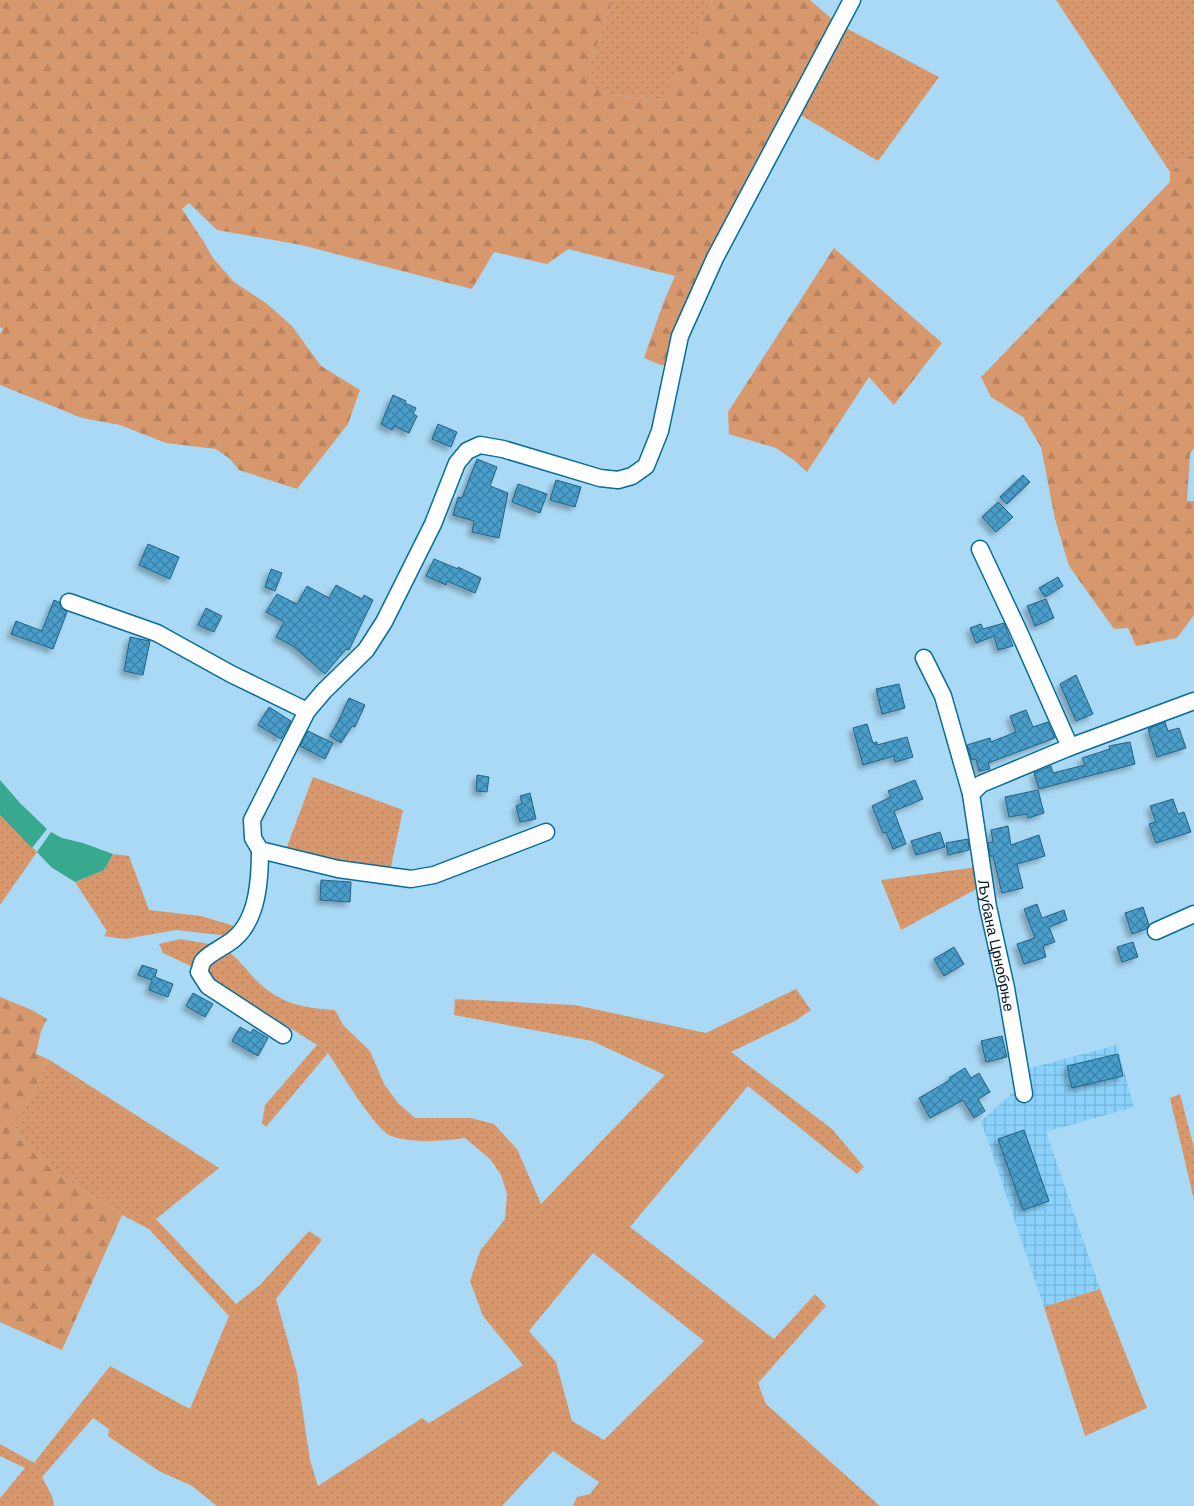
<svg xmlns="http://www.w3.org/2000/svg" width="1194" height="1506" font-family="Arial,sans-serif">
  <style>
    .industrial { fill: url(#industrial-grid) }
    .green { fill: url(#green-dots); fill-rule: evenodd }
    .forest { fill: url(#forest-firs) }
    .water { fill: #38a88f }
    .building { fill: url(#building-cross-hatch); stroke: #216384; filter: url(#shadow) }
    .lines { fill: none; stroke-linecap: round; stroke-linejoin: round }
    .minor-casing { stroke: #066d98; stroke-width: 19 }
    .minor { stroke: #fff; stroke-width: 16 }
    .labels { text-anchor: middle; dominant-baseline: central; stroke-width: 5; stroke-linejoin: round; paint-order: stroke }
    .street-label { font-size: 15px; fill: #001725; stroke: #c4e4f7 }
  </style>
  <defs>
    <pattern id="industrial-grid" width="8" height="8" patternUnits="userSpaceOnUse" patternTransform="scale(1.25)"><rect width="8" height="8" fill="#8ad2fb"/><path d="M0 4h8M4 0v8" fill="none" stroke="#75b4d7"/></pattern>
    <pattern id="green-dots" width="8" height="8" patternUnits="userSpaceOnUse" patternTransform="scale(1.25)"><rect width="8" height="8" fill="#d8986d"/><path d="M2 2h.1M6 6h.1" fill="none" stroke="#b8825e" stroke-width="1.8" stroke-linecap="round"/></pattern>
    <pattern id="forest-firs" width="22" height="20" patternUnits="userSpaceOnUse" patternTransform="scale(1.25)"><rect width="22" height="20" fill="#d8986d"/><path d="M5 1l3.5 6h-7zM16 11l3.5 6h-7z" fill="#b8825e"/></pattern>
    <pattern id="building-cross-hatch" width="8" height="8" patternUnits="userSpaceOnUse" patternTransform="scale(1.25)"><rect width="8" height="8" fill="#4a9ecc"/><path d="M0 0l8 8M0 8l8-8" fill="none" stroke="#3b80a5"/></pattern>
    <filter id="shadow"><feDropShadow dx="-4" dy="4" stdDeviation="2.5" flood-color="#0004"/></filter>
  </defs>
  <rect width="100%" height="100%" fill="#aad9f5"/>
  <path class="industrial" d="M1117 1045 1134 1107 1046 1132 1100 1289 1044 1307 981 1121 1018 1088 1026 1069Z"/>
  <g class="green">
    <path d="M613 0H712L663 100 613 95 589 87 586 75Z"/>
    <path d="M1056 0H1194V153L1170 172Z"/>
    <path d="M844 27 939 77 878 161 799 114Z"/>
    <path d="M313 777 403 810 390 871 285 852Z"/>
    <path d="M0 815 37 852 0 905Z"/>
    <path d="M113 854 129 856 149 910 201 916 238 927 229 936 176 930 125 939 104 936 107 931 75 882 104 870Z"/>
    <path d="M977 867 980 887 901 930 881 880Z"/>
    <path d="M180 939C195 942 213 943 226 950 236 956 246 969 254 978 278 1003 301 1008 335 1010L343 1025 370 1051 384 1084 398 1103 415 1118H471L494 1124 517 1149 541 1204 665 1075 592 1041 454 1015 455 999 575 1005 706 1033 796 989 811 1010 795 1021 731 1052 832 1129 864 1167 857 1174 748 1086 630 1227 774 1339 815 1294 826 1306 758 1383 766 1404 880 1506H575L573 1505 577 1497 590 1494 599 1482 553 1451 502 1506H217L192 1486 159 1471 108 1436 109 1429 93 1418 42 1477 52 1496 54 1506H0V1498L25 1468 0 1456V1444L34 1463 110 1366 190 1409 229 1316 149 1229 122 1215 55 1172 19 1139 15 1123 36 1088 48 1059 219 1168 156 1219 236 1304 260 1285 309 1231 322 1240 276 1299 297 1373 310 1460 318 1486 422 1418 429 1423 523 1365 483 1316 470 1281 480 1251 505 1219 507 1194 501 1175 490 1159 465 1138C441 1141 415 1144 391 1136 376 1131 339 1069 328 1053L266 1127 262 1123 265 1105 317 1045 195 968 163 953 159 944ZM593 1253 704 1341 604 1440 572 1421 556 1362 529 1331Z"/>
    <path d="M1180 1094 1194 1148V1200L1170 1098Z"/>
    <path d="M1100 1289 1147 1408 1085 1436 1044 1307Z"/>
  </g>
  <g class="forest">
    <path d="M0 0H613L586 75 589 86 613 95 662 100 712 0H810L833 20 716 241 686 303 674 331 666 365H661L644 358 664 301 675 276 568 249 547 264 494 252 472 289 301 245 217 230 189 203 182 209 204 242 213 258 234 282 266 303 292 326 321 366 360 390 348 424 297 489 239 470 230 459 216 449 166 443 120 425 82 418 0 385V334L3 329 0 327Z"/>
    <path d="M1194 153V448L1190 454 1187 501H1194V615L1177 638 1136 646 1128 628 1114 629 1069 566 1055 519 1041 447 1023 417 991 397 981 377 1170 182V172Z"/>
    <path d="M834 248 942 343 894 405 869 377 807 472 795 461 776 448 729 434 728 412Z"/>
    <path d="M0 997 32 1010 47 1019 41 1031 36 1054 48 1059 36 1088 15 1123 19 1139 55 1172 122 1215 62 1350 0 1322Z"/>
  </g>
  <g class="water">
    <path d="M0 780 20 803 47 829 32 848 0 815Z"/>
    <path d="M51 832 62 838 83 843 113 854 104 870 75 882 51 867 37 852Z"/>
  </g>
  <g class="building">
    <path d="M393 395 406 401 405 403 416 408 413 414 417 416 409 433 394 426 392 430 381 424Z"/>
    <path d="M438 424 457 432 451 447 432 439Z"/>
    <path d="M477 459 497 467 490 486 508 493 499 538 472 532 474 521 453 515 458 497 462 498Z"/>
    <path d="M1023 475 1030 482 1007 504 1000 497Z"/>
    <path d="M556 480 581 487 575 507 550 500Z"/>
    <path d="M518 484 547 494 540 513 512 502Z"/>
    <path d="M998 502 1013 517 996 532 982 517Z"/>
    <path d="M148 544 179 557 170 579 139 565Z"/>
    <path d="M434 559 458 569V567L481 578 475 593 447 581 446 585 426 576Z"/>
    <path d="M271 569 282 573 275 591 265 587Z"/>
    <path d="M1058 577 1063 586 1045 597 1039 588Z"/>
    <path d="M336 585 362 599 364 595 373 600 349 650 346 649 325 674 293 646 276 637 284 622 266 612 277 594 297 604 307 586 329 598Z"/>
    <path d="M1046 599 1054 618 1035 626 1027 606Z"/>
    <path d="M54 600 59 602 61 608 67 612 53 649 11 634 16 621 42 631Z"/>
    <path d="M206 608 222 616 214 632 198 625Z"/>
    <path d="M1004 623 1013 646 998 650 994 636 976 643 970 628 981 624 983 629Z"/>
    <path d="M130 637 150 641 143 675 124 671Z"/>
    <path d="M1076 675 1093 714 1076 721 1060 684Z"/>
    <path d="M899 684 905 708 882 714 876 689Z"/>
    <path d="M349 698 365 705 355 727 352 726 341 743 330 736 338 722Z"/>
    <path d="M269 707 291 721 281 739 258 725Z"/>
    <path d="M1026 710 1033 727 1048 722 1055 738 988 763 990 769 979 771 976 759 972 760 967 745 990 738 991 742 1016 732 1010 716Z"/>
    <path d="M1165 722 1168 731 1179 728 1186 748 1157 757 1148 729Z"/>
    <path d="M867 724 873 743 877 742V745L907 737 913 757 895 762 894 756 863 765 853 728Z"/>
    <path d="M308 731 333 743 325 759 300 746Z"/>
    <path d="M1130 742 1135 764 1039 789 1034 773 1051 766 1053 773 1085 765 1082 758 1110 749 1109 746Z"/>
    <path d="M477 775 489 777 487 792 476 791Z"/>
    <path d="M915 780 923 799 894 811 906 844 893 849 886 832 883 833 872 806 891 797 888 791Z"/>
    <path d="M1038 790 1044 813 1028 818 1027 814 1009 817 1005 797Z"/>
    <path d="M530 793 536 819 520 822 516 806 522 804 520 796Z"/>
    <path d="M1173 799 1178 814 1184 812 1191 832 1156 843 1149 824 1156 822 1150 806Z"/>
    <path d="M1008 826 1011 845 1039 835 1045 856 1017 864 1023 888 1002 893 993 856H990L988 843 993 842 991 830Z"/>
    <path d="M940 832 945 847 916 855 911 841Z"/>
    <path d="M968 839 969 850 948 855 946 843Z"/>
    <path d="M321 880 351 882 350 902 320 900Z"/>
    <path d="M1037 904 1042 918 1064 910 1067 920 1049 927 1055 942 1043 946 1046 957 1024 964 1017 944 1035 938 1024 909Z"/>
    <path d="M1143 907 1149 925 1146 929 1132 934 1125 913Z"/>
    <path d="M1133 942 1138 957 1122 962 1117 947Z"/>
    <path d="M954 947 964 964 944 976 934 959Z"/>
    <path d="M142 965 157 970 155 977 173 984 168 997 149 990 152 980 138 975Z"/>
    <path d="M193 993 213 1004 205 1017 186 1006Z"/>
    <path d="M240 1027 251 1033 253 1029 268 1038 258 1056 232 1041Z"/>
    <path d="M1002 1036 1007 1057 986 1062 981 1041Z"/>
    <path d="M1118 1054 1123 1076 1072 1088 1067 1066Z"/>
    <path d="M965 1068 971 1078 979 1073 990 1092 978 1099 985 1111 974 1118 963 1100 930 1118 919 1098 950 1080 949 1078Z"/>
    <path d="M1024 1130 1049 1201 1023 1210 998 1139Z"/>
  </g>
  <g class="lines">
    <defs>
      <g id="minor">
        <path d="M980 549 1019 632 1070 747"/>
        <path d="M69 602 157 633 231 674 307 711"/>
        <path id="s1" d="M924 658 943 696 971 794 988 907 1006 988 1024 1094"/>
        <path d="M971 794 981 784 1070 747 1194 701"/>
        <path d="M546 832 434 875 411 879 338 869 260 850 253 838 252 820 307 711 324 691 366 650 384 622 433 524 457 463 467 451 480 445 503 449 600 478 618 480 632 476 646 466 660 431 680 336 715 258 852 0"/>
        <path d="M260 850C260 879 258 918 235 938 227 946 210 952 203 961 201 963 201 968 199 972L208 986 283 1035"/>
        <path d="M1156 931 1194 914"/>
      </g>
    </defs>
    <use href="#minor" class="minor-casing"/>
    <use href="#minor" class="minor"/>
  </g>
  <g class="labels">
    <g class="street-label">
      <text stroke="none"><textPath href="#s1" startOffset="298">Љубана Црнобрње</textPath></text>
    </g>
  </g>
</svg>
